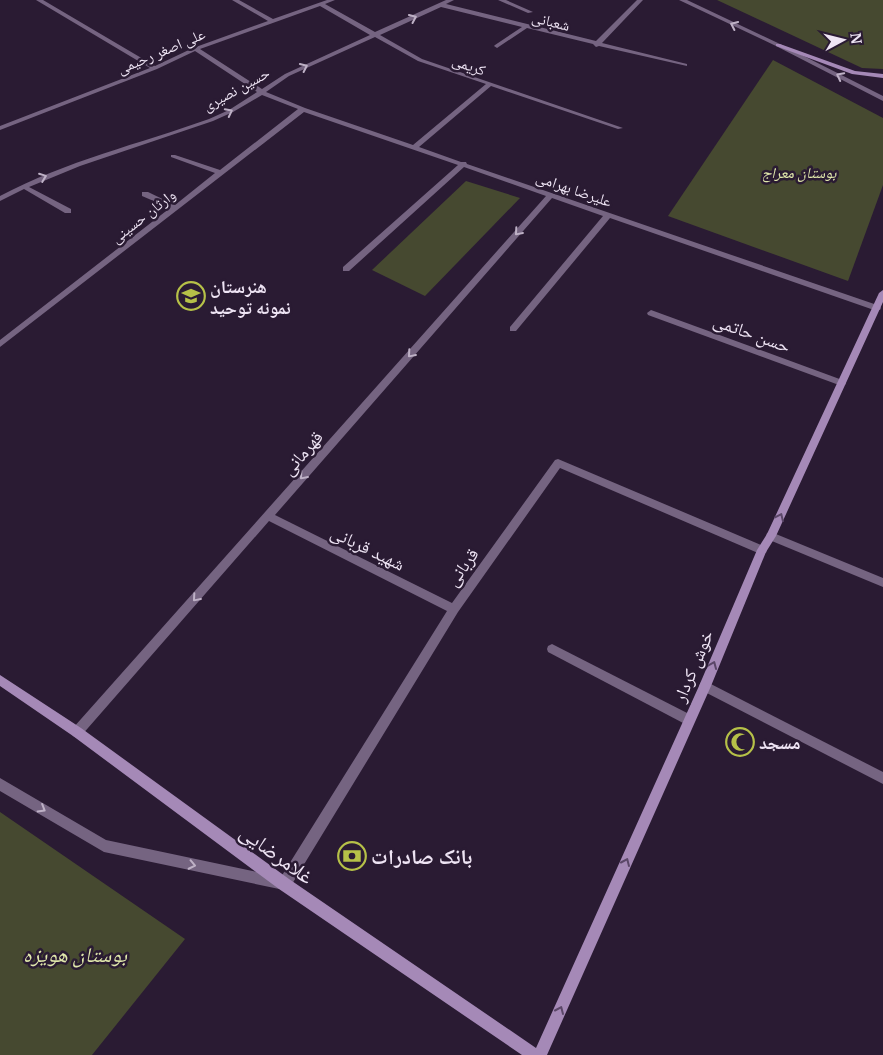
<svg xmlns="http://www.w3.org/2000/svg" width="883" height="1055" font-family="Merriweather,'Noto Naskh Arabic',serif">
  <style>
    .green { fill: #464930 }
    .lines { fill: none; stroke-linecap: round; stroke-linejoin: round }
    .street { fill: #756481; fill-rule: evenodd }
    .secondary { fill: #a589b7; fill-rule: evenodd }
    .oneway { stroke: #beb1c6 }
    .oneway2 { stroke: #5b4768 }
    .labels { text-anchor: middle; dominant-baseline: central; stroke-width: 5; stroke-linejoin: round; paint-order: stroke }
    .far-street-label { font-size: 15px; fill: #eee4f4; stroke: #2a1b33 }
    .far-park-label { font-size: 15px; font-style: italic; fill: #e0e8ab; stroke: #2a1b33 }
    .poi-label { font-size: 18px; font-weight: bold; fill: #eee4f4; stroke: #2a1b33; text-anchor: start }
    .street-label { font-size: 18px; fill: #eee4f4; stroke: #2a1b33 }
    .near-street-label { font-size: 21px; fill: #eee4f4; stroke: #2a1b33 }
    .near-poi-label { font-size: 21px; font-weight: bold; fill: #eee4f4; stroke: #2a1b33; text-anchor: start }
    .near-park-label { font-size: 21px; font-style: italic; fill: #e0e8ab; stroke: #2a1b33 }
  </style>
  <rect width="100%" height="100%" fill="#2a1b33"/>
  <g class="green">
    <path d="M717 0H883V69L862 68Z"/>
    <path d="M773 60 883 118V185L848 281 668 216Z"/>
    <path d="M466 181 520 198 425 296 372 270Z"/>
    <path d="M0 812 185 939 92 1055H0Z"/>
  </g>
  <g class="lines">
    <g class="street">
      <path d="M36 0H43L155 66 193 48 268 21 232 0H239L273 19 327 0H335L325 4 375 32 446 0H454L446 4 596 41 637 0H643L602 43 687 64V66L599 46 596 47 593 44 527 28 497 48 494 46 495 45 522 27 441 7 380 35 422 59 623 128 618 129 491 86 419 147 461 162H466L467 164 880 306 881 308 880 310H874L610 218 516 331H510V327L603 216 552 198 275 515 452 603 555 460 558 459 766 547 767 550 766 553H758L560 468 458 612 289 889 284 890 104 852 0 791V778L106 840 281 877 447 611 269 521 81 736 77 738 73 736 71 732 73 728 546 196 464 167 349 271H343V267L458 165 304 112 0 347V340L170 208 142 196V192H148L175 205 215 173 171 157V155H175L220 170 298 109 262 95 233 112 213 121 80 166 29 187 71 209V213H65L24 189 0 201V196C66 161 139 144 209 119L229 110 257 92 195 51 157 69 0 130V126L150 68ZM320 6 370 35 285 74 262 89 200 49ZM375 37 418 61 486 84 413 145 305 108 266 92 289 76Z"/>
      <path d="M498 0H506L533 12 528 13Z"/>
      <path d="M679 0H687L780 44 883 96V101L776 46Z"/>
      <path d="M651 310 845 381 846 383 845 385H839L648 315 647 313Z"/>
      <path d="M771 532 883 578V587L767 539 766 536 767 533Z"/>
      <path d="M552 644 693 716 695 720 693 724 689 725 685 724 548 652 547 649 548 646Z"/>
      <path d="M705 681 883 772V784L701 690 699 686 701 682Z"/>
    </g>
    <g class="secondary">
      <path d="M776 44H780L855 71 883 74V78L852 74 776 46Z"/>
      <path d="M883 290V302L776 536 766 552 711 686 547 1055H522L279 889 73 736 0 686V675L81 728 289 879 536 1048 699 686 757 550 767 534 879 293Z"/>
    </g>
  </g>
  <defs><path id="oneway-chevron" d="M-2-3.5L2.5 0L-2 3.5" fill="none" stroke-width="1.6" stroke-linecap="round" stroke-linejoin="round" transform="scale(1.25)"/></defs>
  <g class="oneway">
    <use href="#oneway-chevron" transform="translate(413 18) rotate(-24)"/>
    <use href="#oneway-chevron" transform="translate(734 25) rotate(-155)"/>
    <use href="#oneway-chevron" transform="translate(304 67) rotate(-25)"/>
    <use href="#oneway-chevron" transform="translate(840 76) rotate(-153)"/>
    <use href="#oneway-chevron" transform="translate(229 112) rotate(-27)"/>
    <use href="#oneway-chevron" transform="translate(43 177) rotate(-21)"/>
    <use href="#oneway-chevron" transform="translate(518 232) rotate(131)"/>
    <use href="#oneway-chevron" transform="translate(411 354) rotate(131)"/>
    <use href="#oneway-chevron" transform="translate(303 476) rotate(131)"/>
    <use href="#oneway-chevron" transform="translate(196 598) rotate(131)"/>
    <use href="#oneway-chevron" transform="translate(42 809) rotate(31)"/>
    <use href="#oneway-chevron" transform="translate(192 865) rotate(12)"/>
  </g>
  <g class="oneway2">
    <use href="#oneway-chevron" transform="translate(780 517) rotate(-65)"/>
    <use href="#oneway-chevron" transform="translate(713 665) rotate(-67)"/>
    <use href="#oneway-chevron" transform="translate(626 862) rotate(-66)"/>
    <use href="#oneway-chevron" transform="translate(560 1010) rotate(-66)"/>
  </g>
  <defs>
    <symbol id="school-ring" viewBox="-11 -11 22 22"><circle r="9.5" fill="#2a1b33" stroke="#b6c148" stroke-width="1.5"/><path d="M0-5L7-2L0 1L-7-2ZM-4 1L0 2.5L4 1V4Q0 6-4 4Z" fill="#b6c148"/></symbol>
    <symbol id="mosque-ring" viewBox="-11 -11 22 22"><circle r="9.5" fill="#2a1b33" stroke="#b6c148" stroke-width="1.5"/><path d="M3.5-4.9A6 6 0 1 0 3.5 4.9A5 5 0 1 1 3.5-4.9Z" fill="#b6c148"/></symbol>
    <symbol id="bank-ring" viewBox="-11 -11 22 22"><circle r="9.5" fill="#2a1b33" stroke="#b6c148" stroke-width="1.5"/><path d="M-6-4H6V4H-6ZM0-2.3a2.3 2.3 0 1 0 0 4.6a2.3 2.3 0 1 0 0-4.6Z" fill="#b6c148"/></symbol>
  </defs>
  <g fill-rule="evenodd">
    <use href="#school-ring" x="175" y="280" width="32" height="32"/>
    <use href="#mosque-ring" x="724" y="726" width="32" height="32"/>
    <use href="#bank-ring" x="336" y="840" width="32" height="32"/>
  </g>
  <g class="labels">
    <g class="far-street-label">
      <text transform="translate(551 21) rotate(14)">شعبانی</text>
      <text transform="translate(161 51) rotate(-23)">علی اصغر رحیمی</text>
      <text transform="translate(469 65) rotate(20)">کریمی</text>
      <text transform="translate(236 89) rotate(-29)">حسین نصیری</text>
      <text transform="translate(574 189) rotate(19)">علیرضا بهرامی</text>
      <text transform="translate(143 216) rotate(-38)">وارثان حسینی</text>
    </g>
    <g class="far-park-label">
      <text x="799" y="172">بوستان معراج</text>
    </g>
    <g class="poi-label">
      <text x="210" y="286">هنرستان<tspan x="210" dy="21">نمونه توحید</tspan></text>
      <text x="759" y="742">مسجد</text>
    </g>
    <g class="street-label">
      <text transform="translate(752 333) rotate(20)">حسن حاتمی</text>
      <text transform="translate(302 453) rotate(-49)">قهرمانی</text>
      <text transform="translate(368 548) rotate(26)">شهید قربانی</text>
      <text transform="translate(462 567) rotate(-54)">قربانی</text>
      <text transform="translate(693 666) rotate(-67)">خوش کردار</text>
    </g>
    <g class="near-street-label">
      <text transform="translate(277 854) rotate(36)">غلامرضایی</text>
    </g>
    <g class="near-poi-label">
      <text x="371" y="856">بانک صادرات</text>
    </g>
    <g class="near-park-label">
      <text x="75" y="954">بوستان هویزه</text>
    </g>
  </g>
  <g transform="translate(843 40) rotate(83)" stroke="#2a1b33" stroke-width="4" paint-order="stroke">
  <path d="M0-4L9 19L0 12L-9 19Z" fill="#eee4f4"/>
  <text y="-8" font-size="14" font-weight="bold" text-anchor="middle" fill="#eee4f4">N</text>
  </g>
</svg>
